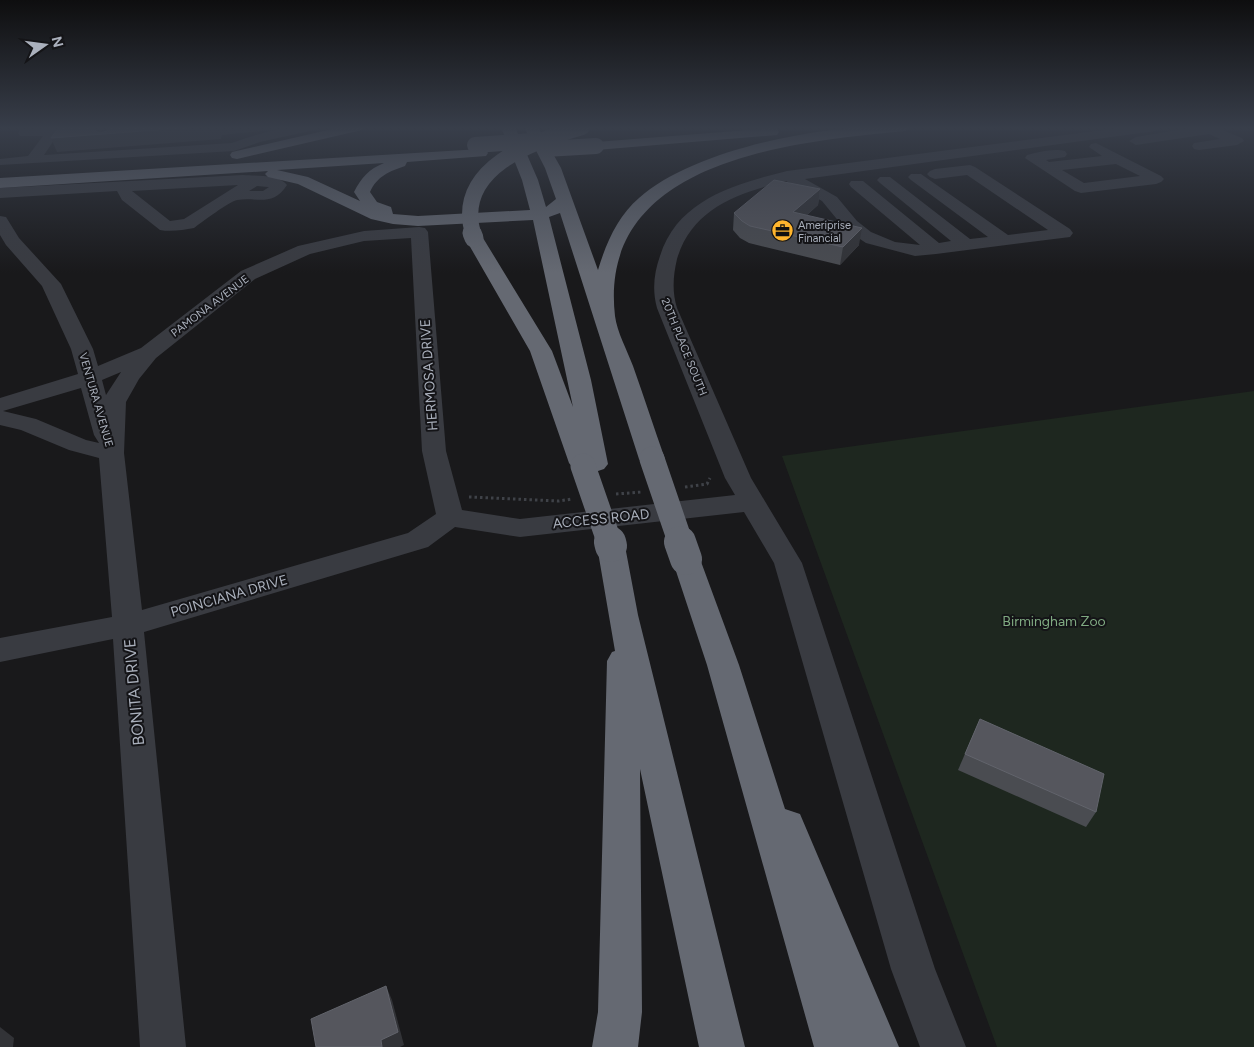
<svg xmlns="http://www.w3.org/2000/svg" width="1254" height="1047" font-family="Figtree,sans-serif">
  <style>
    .green { fill: #1e271f }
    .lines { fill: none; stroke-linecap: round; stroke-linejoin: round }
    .path { stroke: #3f4248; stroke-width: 3; stroke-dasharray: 2.5 3; stroke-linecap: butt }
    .minor { fill: #393b41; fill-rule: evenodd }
    .highway { fill: #656972; fill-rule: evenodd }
    .highway-bridge-far3 { stroke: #656972; stroke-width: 16 }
    .highway-bridge-far2 { stroke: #656972; stroke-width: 19 }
    .highway-bridge-far1 { stroke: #656972; stroke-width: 25 }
    .highway-bridge { stroke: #656972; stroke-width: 32 }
    .wall { fill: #4a4c51 }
    .shaded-wall { fill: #323337 }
    .building { fill: #55565d; stroke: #62646c }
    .labels { text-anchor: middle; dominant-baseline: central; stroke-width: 4; stroke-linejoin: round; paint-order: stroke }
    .far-poi-label { font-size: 11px; fill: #aab0bc; stroke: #141417; text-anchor: start }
    .far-street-label { font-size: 11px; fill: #aab0bc; stroke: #141417 }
    .street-label { font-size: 14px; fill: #aab0bc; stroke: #141417 }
    .park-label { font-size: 14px; fill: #7fa981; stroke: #141417 }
    .near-street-label { font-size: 16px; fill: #aab0bc; stroke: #141417 }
  </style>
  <rect width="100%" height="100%" fill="#19191b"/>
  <path class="green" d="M1254 391V1047H997L782 456Z"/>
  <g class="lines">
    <g class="path">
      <path d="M685 487 707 484 710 478"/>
      <path d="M616 494 642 492"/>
      <path d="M469 497 559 501 572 499"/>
    </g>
    <g class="minor">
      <path d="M53 127 60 131 44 155 232 143C259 133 287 125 316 127L314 130 260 142 234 151 0 165V159L28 156 43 136H20L18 133 20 130Z"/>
      <path d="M1127 127H1162L1155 131 805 179 837 197 857 221 871 232 895 242 920 245 851 187 849 184 851 181H863L939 243 951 241 880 183 877 180 880 177H890L970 239 988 237 911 180 908 177 911 174H921L1008 235 1048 230 967 175 935 179 930 177 927 174 930 171 935 169 970 165 975 167 1070 229 1073 233 1070 237 936 254 915 256 866 243 845 229 822 201 786 181C738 193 692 208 677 259 673 276 672 292 677 308L751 478 802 563 935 969 966 1047H920L891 969 774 563 744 512 520 537 455 527 428 547 144 632 186 1047H140L113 639 0 662V638L112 617 99 458 69 450 21 430 0 425V398L78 374 71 349 42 286 6 245 0 235V216L6 217 19 238 61 284 93 349 98 366 141 348 241 271 298 246 364 231 419 227 425 228 428 232 446 451 462 510 520 519 735 495 725 478 657 308C652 290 654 273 660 256 678 199 736 184 787 171ZM411 238 422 451 436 514 408 533 142 610 124 453 126 402 139 379 156 358 255 279 310 254 364 241ZM121 372 106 395 102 380ZM81 388 94 435 99 443 86 440 36 419 3 411Z"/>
      <path d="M1196 127H1215L1242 138 1244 141 1237 145 1199 150 1194 149 1192 146 1194 143 1220 139 1209 134 1136 145 1129 141 1136 137Z"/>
      <path d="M1096 143 1161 176 1164 179 1161 182 1156 184 1081 193 1075 191 1025 158 1027 155C1038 152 1054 148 1065 151L1067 154 1065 157 1046 160 1049 162 1102 156 1089 147 1091 144ZM1116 164 1140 176 1084 183 1062 170Z"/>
      <path d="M243 175C255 176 279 174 287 185 273 207 258 197 237 200 230 201 202 222 194 228 183 230 171 232 160 230L122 200 117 191 0 198V188ZM238 185 184 219 170 221 132 191ZM257 186 268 187H269L263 191H249Z"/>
    </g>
    <g class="highway">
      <path d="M341 127H364L362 130 237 159 232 158 230 155 232 152Z"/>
      <path d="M501 127H515L538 180 546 207 556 199 545 168 524 127H538L561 168 598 270C606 243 618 216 639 198 696 147 837 121 912 127L905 131C793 142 597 159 615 316 617 332 627 350 633 366 644 397 654 428 665 459L661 464 652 467 643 464 639 459 560 213 549 217 591 380 608 464 604 469 595 472 573 468 569 463 530 351 465 238 468 234 474 233 480 234 483 238 552 351 573 407 533 220 418 226 393 224 371 219 298 184 268 177 265 174 268 171 0 188V178L481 149 486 150 488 153 486 156 407 162 405 166C390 171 377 176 370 192L377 202 391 207 393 214 418 216 530 210 522 180ZM384 163C369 169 361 178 354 192L360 201 308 177 277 170Z"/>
      <path d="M772 128 777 129 779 132 777 135 596 150 591 149 589 146 591 143 596 142Z"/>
      <path d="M611 536 621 539 625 546 638 615 745 1047H699L640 769 642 1012 638 1047H592L598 1012 607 661 612 652 615 651 597 546 601 539Z"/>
      <path d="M686 549 696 552 700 559 739 665 785 809 800 814 899 1047H814L707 665 672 559 676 552Z"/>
    </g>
    <g class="highway-bridge-far3">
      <path d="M475 145 532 141"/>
      <path d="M545 149 596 146"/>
      <path d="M473 234C454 168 533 141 582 127"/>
    </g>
    <path class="highway-bridge-far2" d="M472 233 474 238"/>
    <g class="highway-bridge-far1">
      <path d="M652 459 681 544"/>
      <path d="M583 466 610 544"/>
    </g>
    <g class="highway-bridge">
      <path d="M610 542 611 546"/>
      <path d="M680 542 686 559"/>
    </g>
  </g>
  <g class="wall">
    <path d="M820 189 818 205 807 215 859 245 840 265 749 243 740 238 733 230 734 213Z"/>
    <path d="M980 719 1096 812 1086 827 958 770Z"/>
  </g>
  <g class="shaded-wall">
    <path d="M92 127H104L100 134 195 127H290L262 131 222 135 221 139 57 152 51 138 91 128Z"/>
    <path d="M820 189 818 205 791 229 793 212Z"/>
    <path d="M862 228 859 245 840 265 843 247Z"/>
    <path d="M386 986 392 1000 404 1045 400 1047H382L381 1040Z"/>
    <path d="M0 1027 14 1038 13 1047H0Z"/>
  </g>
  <g class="building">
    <path d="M59 127H92L91 128 99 133 107 131 109 127H195L51 138Z"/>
    <path d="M774 180 820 189 793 212 862 228 843 247 750 226 742 221 734 213Z"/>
    <path d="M980 719 1104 774 1096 812 965 754Z"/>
    <path d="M386 986 398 1032 381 1040 382 1047H316L311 1019Z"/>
  </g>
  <linearGradient id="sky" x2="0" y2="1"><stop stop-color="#0e0e0f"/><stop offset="0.47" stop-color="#383e4a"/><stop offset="1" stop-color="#383e4a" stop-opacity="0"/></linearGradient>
  <rect width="1254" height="273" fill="url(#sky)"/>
  <defs>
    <symbol id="office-disc" viewBox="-11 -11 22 22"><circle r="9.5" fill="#ffb52d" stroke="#141417"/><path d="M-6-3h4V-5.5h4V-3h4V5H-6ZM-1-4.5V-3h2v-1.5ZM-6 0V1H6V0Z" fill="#111"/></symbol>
  </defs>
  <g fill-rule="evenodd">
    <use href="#office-disc" x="770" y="218" width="25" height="25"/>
  </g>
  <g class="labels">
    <g class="far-poi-label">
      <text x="798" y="225">Ameriprise<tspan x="798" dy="13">Financial</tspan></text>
    </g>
    <g class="far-street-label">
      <text transform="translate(210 306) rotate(-37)">PAMONA AVENUE</text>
      <text transform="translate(684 347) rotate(68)">20TH PLACE SOUTH</text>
      <text transform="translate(96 400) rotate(74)">VENTURA AVENUE</text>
    </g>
    <g class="street-label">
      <text transform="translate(429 375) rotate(-94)">HERMOSA DRIVE</text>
      <text transform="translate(601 519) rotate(-6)">ACCESS ROAD</text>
      <text transform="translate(229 596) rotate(-16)">POINCIANA DRIVE</text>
    </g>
    <g class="park-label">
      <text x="1054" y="621">Birmingham Zoo</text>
    </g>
    <g class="near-street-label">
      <text transform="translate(134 692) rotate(-95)">BONITA DRIVE</text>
    </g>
  </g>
  <g transform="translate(45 45) rotate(76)" stroke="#141417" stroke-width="4" paint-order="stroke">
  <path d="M0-4L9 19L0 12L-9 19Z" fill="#aab0bc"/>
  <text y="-8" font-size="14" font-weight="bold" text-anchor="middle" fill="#aab0bc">N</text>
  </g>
</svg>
